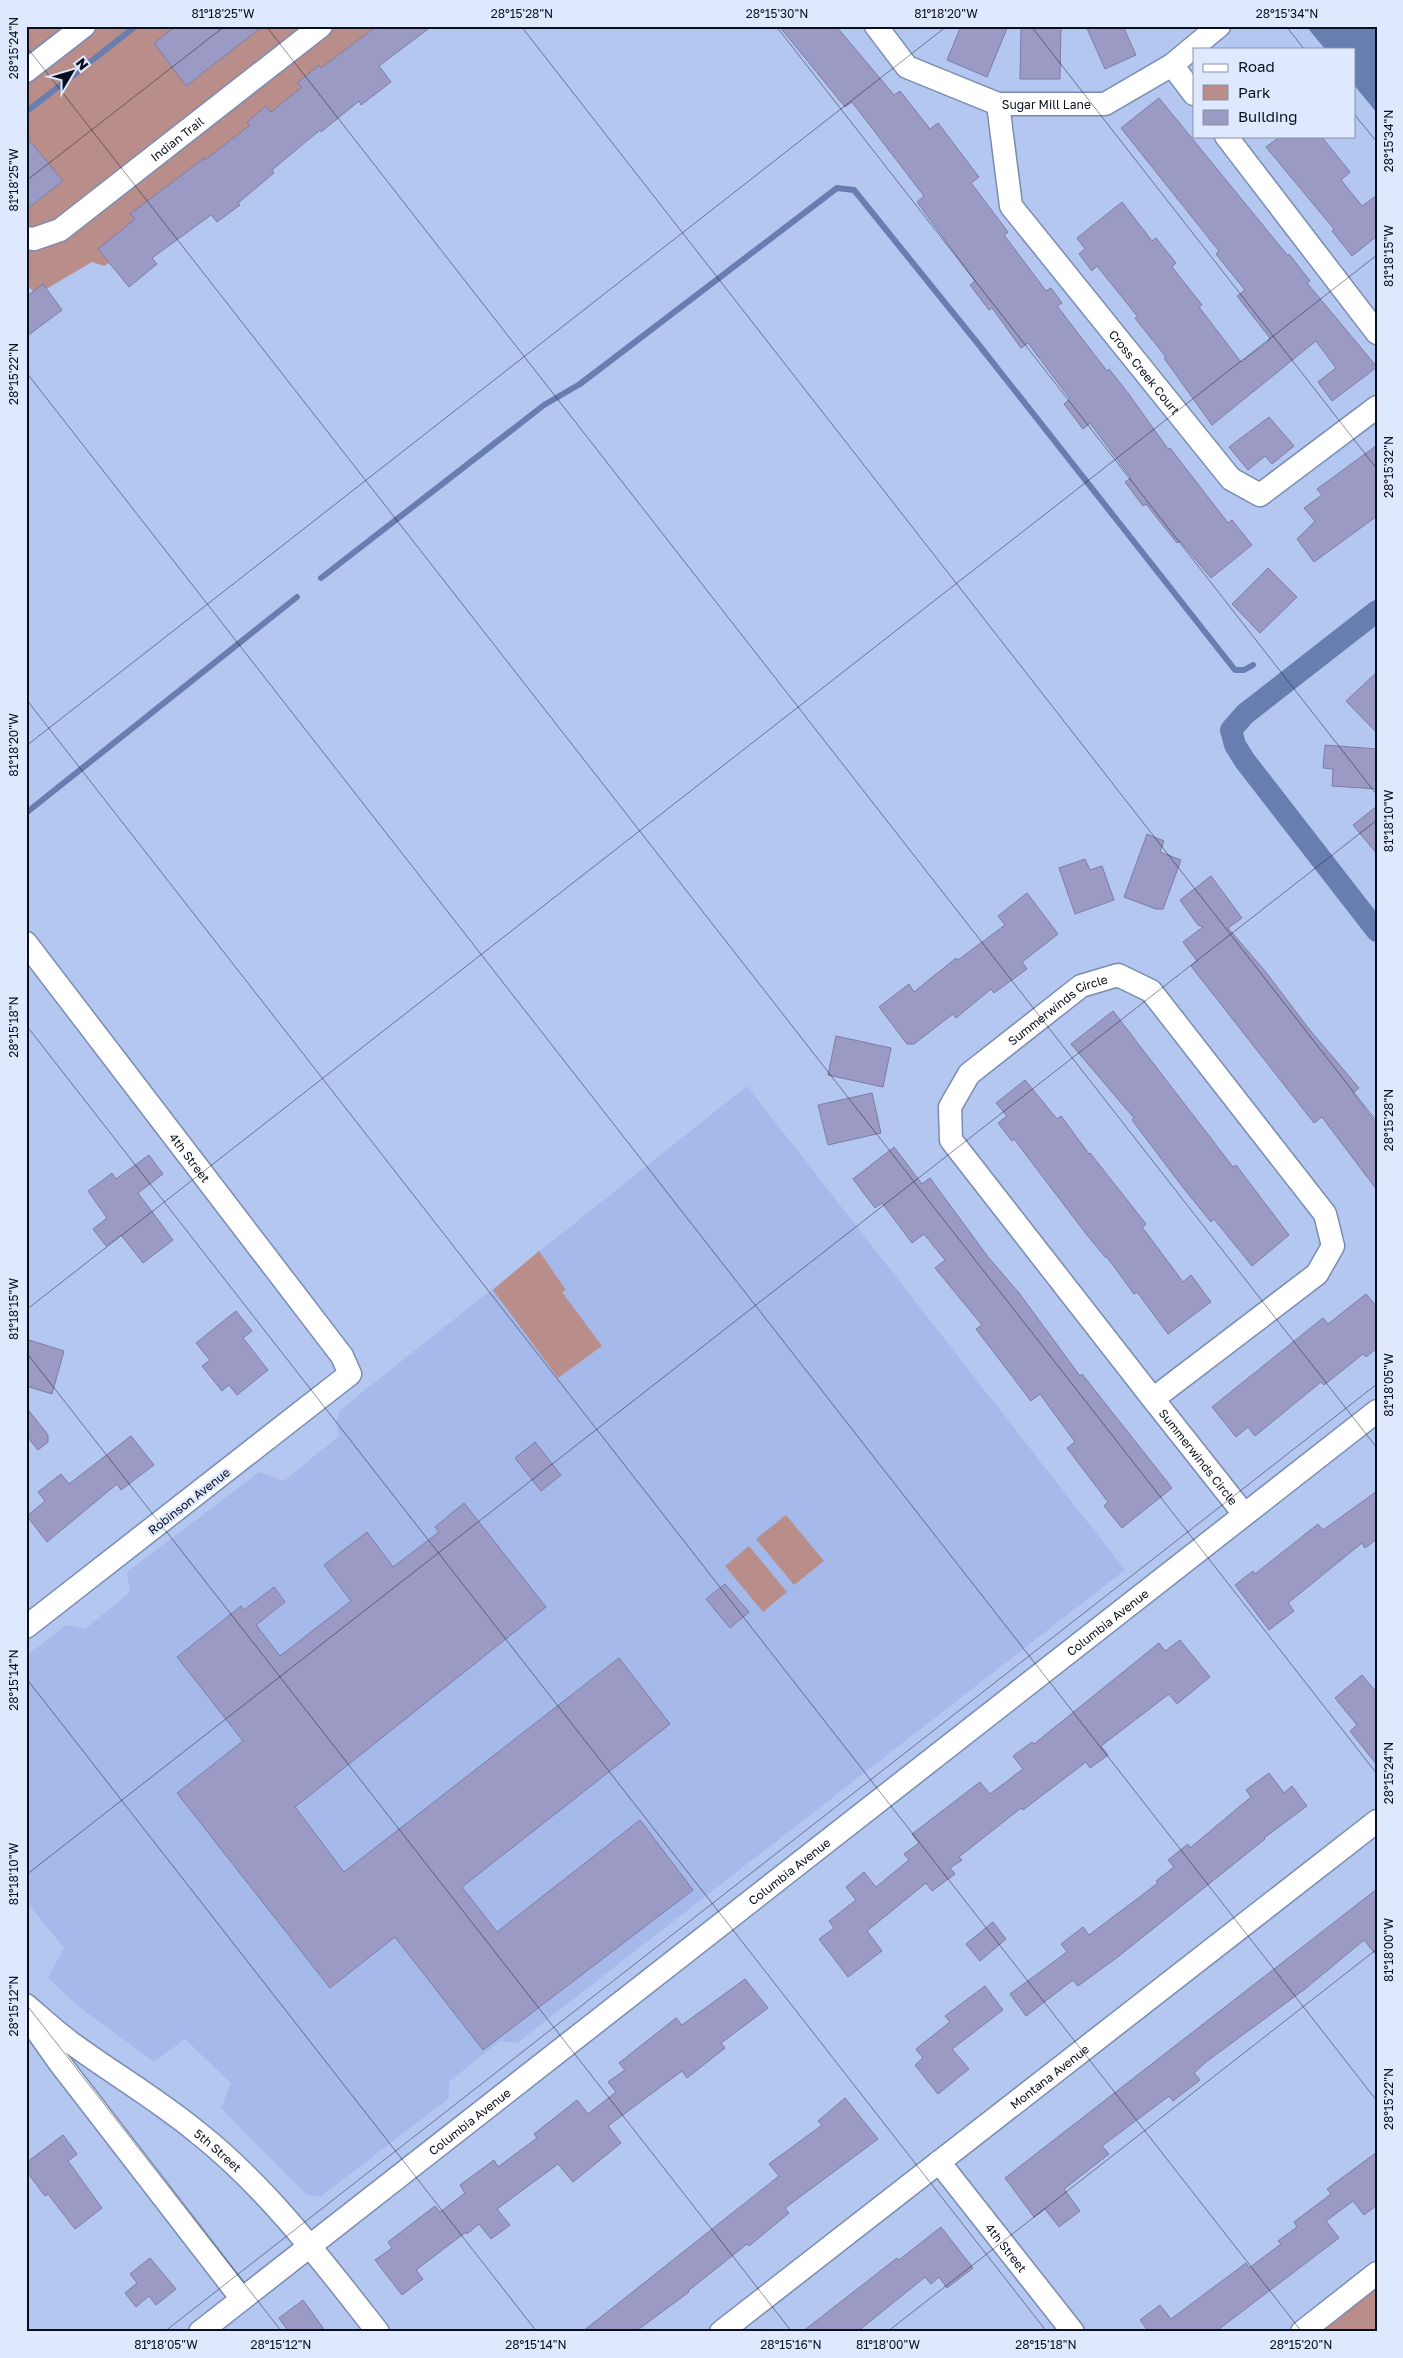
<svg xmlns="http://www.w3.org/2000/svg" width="1403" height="2358" font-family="'Golos Text',sans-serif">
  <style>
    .built { fill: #a5baea }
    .green { fill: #b98e8a }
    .water { fill: #687eb1 }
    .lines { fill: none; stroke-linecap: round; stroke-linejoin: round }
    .stream { stroke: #687eb1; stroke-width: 6 }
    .canal { stroke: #687eb1; stroke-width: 22 }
    .building { fill: #9a9ac4; stroke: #7d7ca5 }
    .minor-casing { stroke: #798bb2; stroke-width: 25 }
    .minor { stroke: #fff; stroke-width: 22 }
    .ticks { fill: none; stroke: #090f1d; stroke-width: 1; stroke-opacity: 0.45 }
    .labels { text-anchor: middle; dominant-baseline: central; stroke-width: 4.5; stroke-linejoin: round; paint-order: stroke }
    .street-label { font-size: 12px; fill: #090f1d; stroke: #dee8fe }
    .neatline { fill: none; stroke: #090f1d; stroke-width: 2 }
    .ticks-label { font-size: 12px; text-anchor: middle; fill: #090f1d }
  </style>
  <rect width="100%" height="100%" fill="#b4c7f1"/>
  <path class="built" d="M747 1086 1125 1570 517 2043 500 2041 450 2081 448 2099 320 2197 307 2195 221 2108 231 2083 185 2039 154 2062 79 2007 48 1978 64 1948 26 1901V1656L66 1625 85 1629 130 1592 127 1572 259 1472 284 1481 339 1436 336 1422 340 1410Z"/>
  <g class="green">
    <path d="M26 26H381L252 170 104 266 92 262 36 295 26 283Z"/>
    <path d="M539 1251 566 1290 562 1292 602 1346 558 1378 493 1290Z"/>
    <path d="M786 1515 824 1561 794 1585 756 1539Z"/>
    <path d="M749 1546 787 1592 763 1612 725 1566Z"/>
    <path d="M1377 2287V2332H1319Z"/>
  </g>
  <path class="water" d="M1306 26H1377V113L1354 85V49H1325Z"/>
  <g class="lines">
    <g class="stream">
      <path d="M26 112 136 26"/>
      <path d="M321 578 544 405 580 384 837 188 854 190 979 345 1235 670H1244L1253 665"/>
      <path d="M26 813 297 597"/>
    </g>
    <path class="canal" d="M1377 611 1245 714 1231 730 1235 745 1245 761 1377 931"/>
  </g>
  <g class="building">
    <path d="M176 26H263L186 86 154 43Z"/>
    <path d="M377 26H432L379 66 391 82 361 105 359 101 321 132 320 130 272 170 274 173 238 203 240 205 217 222 211 215 152 258 157 264 129 287 98 249 135 219 130 214 204 158 205 160 250 125 247 122 266 106 271 112 302 87 297 83 319 65 321 68Z"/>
    <path d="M779 26H836L894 95 900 91 930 129 938 123 979 177 971 183 1008 232 1004 235 1046 291 1051 288 1062 303 1057 306 1107 371 1109 369 1128 393 1168 449 1170 448 1228 523 1232 520 1252 545 1211 578 1180 541 1177 543 1146 504 1143 506 1125 482 1131 478 1090 423 1083 429 1064 404 1070 399 1028 343 1021 348 992 308 989 310 970 285 975 281 917 202 924 196 852 102 845 107Z"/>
    <path d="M961 26H1008L987 77 947 60Z"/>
    <path d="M1021 26H1061L1060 79H1020Z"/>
    <path d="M1086 26H1123L1136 55 1105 69Z"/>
    <path d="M1159 98 1288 256 1289 254 1310 281 1307 283 1377 367 1332 401 1318 382 1336 368 1316 341 1212 425 1164 358 1166 357 1135 318 1138 317 1097 266 1092 271 1079 254 1085 249 1077 238 1122 202 1152 241 1156 238 1176 263 1172 267 1202 305 1199 307 1241 362 1269 341 1268 340 1270 338 1237 296 1245 290 1216 254 1219 251 1121 128Z"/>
    <path d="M26 136 63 181 26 210Z"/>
    <path d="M1281 136H1321L1350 172 1341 180 1362 206 1377 195V236L1352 256 1332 231 1334 229 1266 147Z"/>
    <path d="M43 284 62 310 26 337V297Z"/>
    <path d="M1269 417 1294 446 1272 464 1265 456 1248 470 1229 447Z"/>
    <path d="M1377 445V516L1314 562 1297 539 1315 521 1304 508 1322 495 1317 489Z"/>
    <path d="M1268 568 1297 597 1260 633 1232 604Z"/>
    <path d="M1377 672V733L1346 701Z"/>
    <path d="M1325 745 1377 749V789L1332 786 1333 769 1323 768Z"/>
    <path d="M1377 806V854L1353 825Z"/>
    <path d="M1147 834 1164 841 1160 852 1181 860 1163 909H1156L1124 897Z"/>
    <path d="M1085 859 1090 870 1102 866 1114 900 1075 914 1059 868Z"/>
    <path d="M1211 876 1242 918 1228 928 1265 971 1309 1029 1359 1088 1353 1093 1377 1125V1190L1322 1117 1314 1123 1191 966 1197 961 1183 942 1203 927 1198 925 1180 900Z"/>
    <path d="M1027 893 1058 934 1022 962 1027 969 994 993 991 989 956 1018 953 1014 914 1044H907L879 1007 909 984 914 992 956 958 958 960 1005 925 998 916Z"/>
    <path d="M1113 1011 1233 1167 1236 1165 1289 1235 1252 1266 1214 1219 1211 1222 1185 1190 1132 1120 1134 1118 1071 1044Z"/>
    <path d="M836 1036 891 1048 883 1087 828 1075Z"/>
    <path d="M1025 1080 1057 1119 1061 1116 1089 1154 1090 1153 1146 1224 1142 1227 1183 1282 1191 1275 1211 1302 1168 1334 1137 1292 1134 1294 1107 1257 1106 1258 1087 1235 1014 1139 1012 1141 998 1123 1007 1116 996 1103Z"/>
    <path d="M872 1093 881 1133 828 1145 818 1105Z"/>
    <path d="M894 1147 922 1184 930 1178 988 1257 1019 1293 1080 1376 1082 1374 1172 1488 1122 1528 1104 1506 1108 1502 1067 1448 1075 1442 1040 1394 1031 1401 976 1329 982 1325 935 1268 945 1260 924 1234 912 1243 882 1203 875 1208 853 1179Z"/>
    <path d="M149 1155 163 1174 138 1193 173 1240 143 1263 121 1235 106 1246 93 1229 107 1218 88 1191 112 1173 116 1179Z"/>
    <path d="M1366 1294 1377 1307V1348L1366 1357 1363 1354 1324 1385 1321 1382 1255 1436 1248 1427 1236 1437 1212 1407 1323 1318 1328 1324Z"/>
    <path d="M236 1311 252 1331 243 1338 268 1370 237 1395 229 1385 222 1391 202 1366 210 1360 196 1343Z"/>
    <path d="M26 1339 64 1351 52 1394 26 1386Z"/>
    <path d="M26 1407 48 1435V1442L38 1450 26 1435Z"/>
    <path d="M131 1436 154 1465 121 1490 117 1484 47 1542 27 1516 45 1501 38 1492 61 1474 69 1484Z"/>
    <path d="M535 1442 561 1475 541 1491 515 1458Z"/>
    <path d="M1377 1491V1539L1365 1548 1362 1543 1288 1603 1294 1611 1269 1630 1235 1585 1253 1571 1255 1574 1318 1524 1323 1530Z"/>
    <path d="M464 1503 546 1607 295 1807 344 1872 619 1658 670 1724 462 1887 497 1932 640 1820 693 1890 483 2050 395 1937 330 1988 177 1793 243 1741 177 1657 241 1606 244 1610 274 1587 285 1602 256 1625 280 1656 351 1601 324 1565 367 1532 393 1567 439 1532 435 1527Z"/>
    <path d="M725 1584 749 1612 730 1628 706 1599Z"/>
    <path d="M1180 1640 1210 1677 1177 1704 1169 1694 1101 1746 1108 1755 1090 1768 1086 1762 1023 1810 1021 1808 959 1857 962 1860 950 1868 955 1874 932 1891 926 1883 867 1931 882 1951 848 1977 819 1939 834 1928 829 1921 856 1900 846 1887 864 1872 876 1887 909 1860 904 1854 919 1843 912 1834 980 1782 990 1794 1023 1769 1013 1756 1032 1742 1034 1744 1159 1643 1165 1651Z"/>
    <path d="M1362 1675 1377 1693V1765L1350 1731 1357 1725 1335 1698Z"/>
    <path d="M1269 1773 1284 1793 1292 1786 1307 1806 1264 1838 1265 1839 1119 1956 1078 1986 1073 1980 1026 2016 1010 1994 1067 1952 1061 1944 1083 1927 1089 1935 1158 1883 1156 1881 1174 1867 1168 1860 1188 1844 1190 1848 1251 1797 1246 1790Z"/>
    <path d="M1377 1889V1956L1364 1940 1305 1989 1206 2062 1194 2073 1200 2080 1173 2101 1169 2096 1102 2146 1109 2154 1064 2189 1080 2211 1059 2227 1045 2209 1034 2217 1005 2178Z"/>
    <path d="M993 1922 1006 1939 980 1961 966 1944Z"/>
    <path d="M745 1979 768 2008 721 2043 725 2048 687 2078 682 2071 608 2126 621 2143 573 2182 558 2164 497 2209 510 2225 491 2239 479 2224 467 2234 466 2232 416 2270 423 2279 402 2295 375 2260 392 2248 388 2242 435 2206 440 2212 465 2193 460 2185 494 2160 498 2167 537 2138 534 2134 577 2100 588 2114 616 2092 608 2082 625 2070 619 2063 676 2018 682 2025Z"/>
    <path d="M985 1986 1003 2010 952 2049 969 2069 938 2094 915 2065 923 2058 916 2049 950 2022 945 2016Z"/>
    <path d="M845 2098 878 2139 785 2208 789 2213 749 2246 747 2244 688 2291 689 2292 635 2332H582L779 2176 769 2164 822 2125 818 2121Z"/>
    <path d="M63 2135 77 2154 68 2161 102 2208 75 2229 48 2194 45 2196 26 2171V2163Z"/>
    <path d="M1377 2152V2205L1364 2215 1353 2201 1326 2221 1339 2238 1215 2332H1149L1140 2320 1160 2305 1171 2319 1246 2263 1249 2268 1281 2244 1278 2241 1297 2227 1294 2222 1331 2194 1327 2189Z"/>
    <path d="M941 2227 973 2268 947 2288 939 2277 931 2284 925 2277 857 2332H802L897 2258 899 2260Z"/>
    <path d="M150 2258 176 2289 156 2305 149 2296 136 2307 125 2293 137 2283 130 2274Z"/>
    <path d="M303 2300 326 2332H289L279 2318Z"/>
  </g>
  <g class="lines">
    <defs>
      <g id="minor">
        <path id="s1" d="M876 26 907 67 998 104H1105L1172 65 1219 26"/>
        <path d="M1172 65 1194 94"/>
        <path d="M26 71 84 26"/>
        <path id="s2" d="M998 104 1011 206 1231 479 1260 495 1377 407"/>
        <path d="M1226 136 1377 333"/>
        <path id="s3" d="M26 238 34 239 60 230 321 26"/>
        <path id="s4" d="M26 943 342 1356 350 1374 26 1627"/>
        <path id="s5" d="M1153 1399 951 1140 950 1107 969 1074 1081 986 1118 975 1151 991 1325 1214 1333 1246 1317 1274 1153 1399 1244 1514"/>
        <path id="s6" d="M26 2005C41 2018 55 2031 70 2042 112 2073 157 2099 197 2132 267 2187 323 2262 378 2332"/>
        <path d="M28 2018 59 2062 242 2299"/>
        <path id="s7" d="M939 2162 1073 2332"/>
        <path id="s8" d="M200 2332 1377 1411"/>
        <path id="s9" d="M721 2332 1377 1821"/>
        <path d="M1302 2332 1377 2273"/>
      </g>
    </defs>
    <use href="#minor" class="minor-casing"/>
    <use href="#minor" class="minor"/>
  </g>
  <path class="ticks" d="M266 26 1377 1448M521 26 1377 1122M776 26 1377 795M1031 26 1377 469M1286 26 1304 49M26 46 1377 1774M1354 114 1377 142M26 181 225 26M26 372 1377 2101M26 699 1302 2332M26 746 947 26M26 1025 1047 2332M26 1310 1377 255M26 1352 792 2332M26 1678 537 2332M26 1875 1377 820M26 2004 282 2332M26 2331 27 2332M164 2332 1377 1384M887 2332 1377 1949"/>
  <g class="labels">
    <g class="street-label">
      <text stroke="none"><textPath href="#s1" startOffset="198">Sugar Mill Lane</textPath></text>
      <text stroke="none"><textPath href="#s3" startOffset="184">Indian Trail</textPath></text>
      <text stroke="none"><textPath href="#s2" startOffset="316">Cross Creek Court</textPath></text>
      <text stroke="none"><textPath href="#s5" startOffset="510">Summerwinds Circle</textPath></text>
      <text stroke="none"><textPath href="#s4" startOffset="270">4th Street</textPath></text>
      <text stroke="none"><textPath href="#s5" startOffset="1245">Summerwinds Circle</textPath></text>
      <text transform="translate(189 1501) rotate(-38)">Robinson Avenue</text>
      <text stroke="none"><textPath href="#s8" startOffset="1152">Columbia Avenue</textPath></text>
      <text stroke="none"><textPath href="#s8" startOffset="748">Columbia Avenue</textPath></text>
      <text stroke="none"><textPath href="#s9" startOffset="416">Montana Avenue</textPath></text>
      <text stroke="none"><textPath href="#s8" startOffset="342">Columbia Avenue</textPath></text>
      <text stroke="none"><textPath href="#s6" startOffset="241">5th Street</textPath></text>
      <text stroke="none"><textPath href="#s7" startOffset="109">4th Street</textPath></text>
    </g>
  </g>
  <rect width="1403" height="2358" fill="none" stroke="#dee8fe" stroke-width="55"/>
  <rect x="1193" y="48" width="162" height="90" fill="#dee8fe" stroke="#8991a4"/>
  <rect x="1203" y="64" width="25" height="8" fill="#ffffff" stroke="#8991a4"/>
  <text x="1238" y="72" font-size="15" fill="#090f1d">Road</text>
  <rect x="1203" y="85" width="25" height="15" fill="#b98e8a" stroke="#8991a4"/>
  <text x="1238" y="98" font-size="15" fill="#090f1d">Park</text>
  <rect x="1203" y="110" width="25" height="15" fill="#9a9ac4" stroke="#8991a4"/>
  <text x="1238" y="122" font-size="15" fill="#090f1d">Building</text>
  <g transform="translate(72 72) rotate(52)" stroke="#dee8fe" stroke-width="4" paint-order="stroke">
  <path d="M0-4L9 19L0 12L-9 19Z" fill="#090f1d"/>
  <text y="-8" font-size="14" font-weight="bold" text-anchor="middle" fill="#090f1d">N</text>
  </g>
  <rect x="28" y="28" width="1348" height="2302" class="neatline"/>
  <g class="ticks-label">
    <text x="223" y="18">81°18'25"W</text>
    <text x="522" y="18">28°15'28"N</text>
    <text x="777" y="18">28°15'30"N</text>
    <text x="946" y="18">81°18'20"W</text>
    <text x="1287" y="18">28°15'34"N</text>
    <text transform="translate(14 48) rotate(-90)" y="4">28°15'24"N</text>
    <text transform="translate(1389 141) rotate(-90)" y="4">28°15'34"N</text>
    <text transform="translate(14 180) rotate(-90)" y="4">81°18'25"W</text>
    <text transform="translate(1389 256) rotate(-90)" y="4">81°18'15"W</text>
    <text transform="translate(14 374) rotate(-90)" y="4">28°15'22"N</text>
    <text transform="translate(1389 467) rotate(-90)" y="4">28°15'32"N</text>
    <text transform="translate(14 745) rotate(-90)" y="4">81°18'20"W</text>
    <text transform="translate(1389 821) rotate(-90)" y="4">81°18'10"W</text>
    <text transform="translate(14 1027) rotate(-90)" y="4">28°15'18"N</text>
    <text transform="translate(1389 1120) rotate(-90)" y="4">28°15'28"N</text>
    <text transform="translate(14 1309) rotate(-90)" y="4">81°18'15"W</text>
    <text transform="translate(1389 1385) rotate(-90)" y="4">81°18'05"W</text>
    <text transform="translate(14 1680) rotate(-90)" y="4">28°15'14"N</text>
    <text transform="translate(1389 1773) rotate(-90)" y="4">28°15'24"N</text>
    <text transform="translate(14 1874) rotate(-90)" y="4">81°18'10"W</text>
    <text transform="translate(1389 1950) rotate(-90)" y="4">81°18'00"W</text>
    <text transform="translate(14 2006) rotate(-90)" y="4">28°15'12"N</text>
    <text transform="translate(1389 2099) rotate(-90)" y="4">28°15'22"N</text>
    <text x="166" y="2349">81°18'05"W</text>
    <text x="281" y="2349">28°15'12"N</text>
    <text x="536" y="2349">28°15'14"N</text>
    <text x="791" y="2349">28°15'16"N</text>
    <text x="888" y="2349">81°18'00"W</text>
    <text x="1046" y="2349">28°15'18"N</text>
    <text x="1301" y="2349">28°15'20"N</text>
  </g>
</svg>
